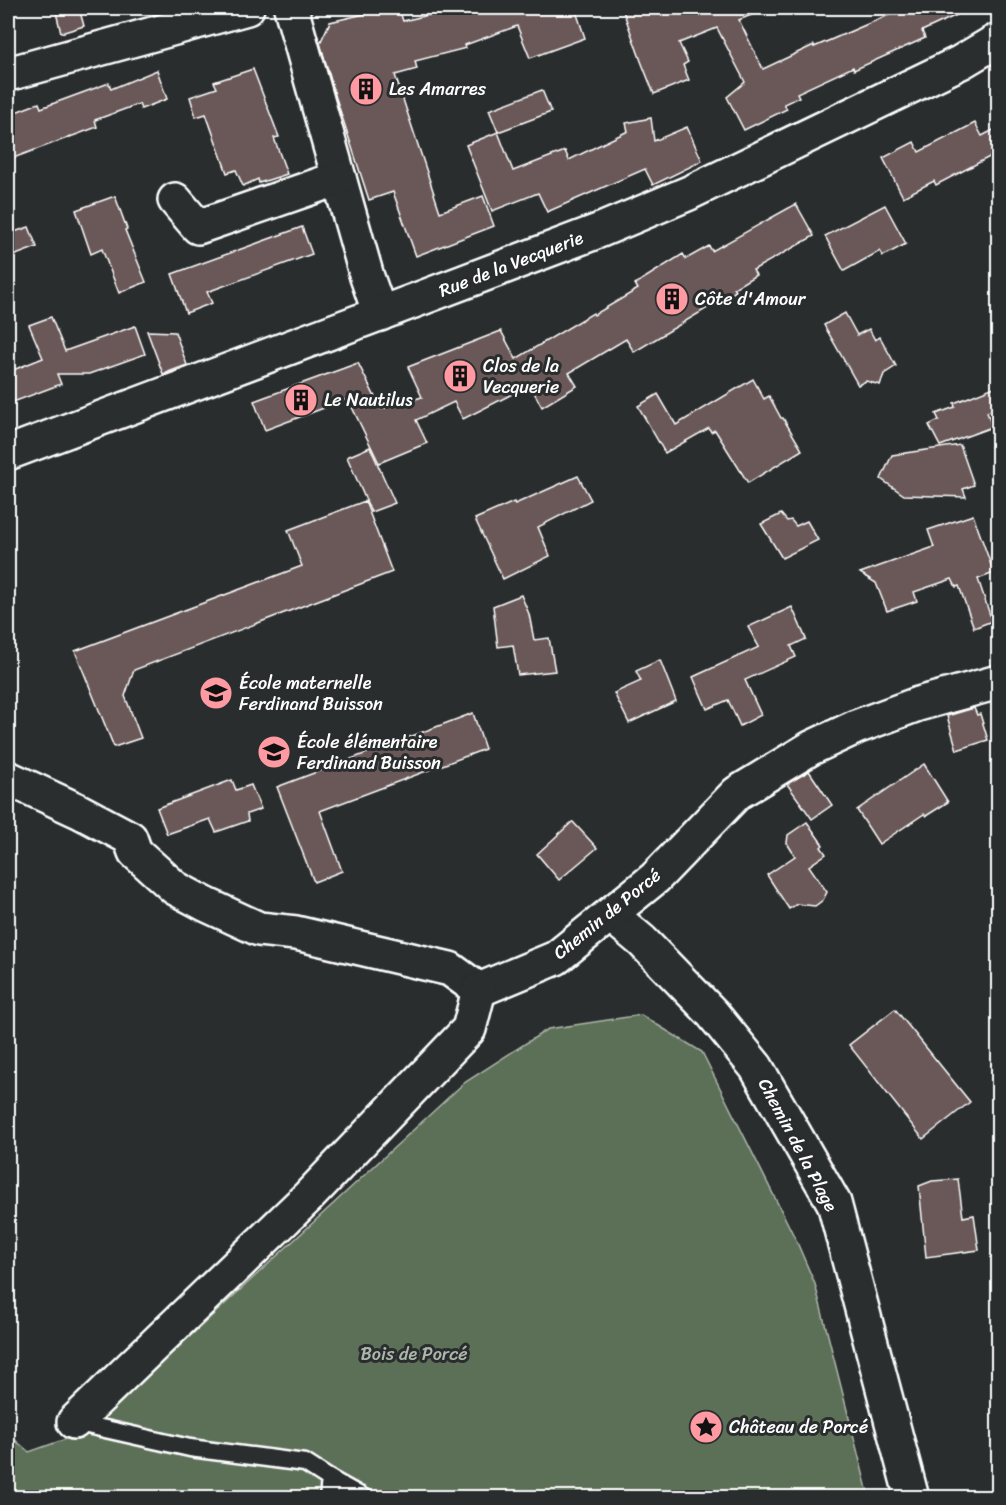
<svg xmlns="http://www.w3.org/2000/svg" width="1006" height="1505" font-family="Sriracha,sans-serif">
  <style>
    .green { fill: #5c6f59; stroke: #aeb7ac; stroke-width: 1.5 }
    .building { fill: #6b5858; stroke: #fff; stroke-width: 1.5 }
    .lines { fill: none; stroke-linecap: round; stroke-linejoin: round }
    .lane-casing { stroke: #fff; stroke-width: 21 }
    .street-casing { stroke: #fff; stroke-width: 38 }
    .secondary-casing { stroke: #fff; stroke-width: 38 }
    .lane { stroke: #2a2d2e; stroke-width: 16 }
    .street { stroke: #2a2d2e; stroke-width: 33 }
    .secondary { stroke: #2a2d2e; stroke-width: 33 }
    .labels { text-anchor: middle; dominant-baseline: central; stroke-width: 6; stroke-linejoin: round; paint-order: stroke }
    .poi-label { font-size: 18px; fill: #fff; stroke: #2a2d2e; text-anchor: start }
    .street-label { font-size: 18px; fill: #fff; stroke: #2a2d2e }
    .park-label { font-size: 18px; fill: #aeb7ac; stroke: #2a2d2e }
  </style>
  <rect width="100%" height="100%" fill="#2a2d2e"/>
  <filter id="ink" filterUnits="userSpaceOnUse"><feTurbulence type="fractalNoise" baseFrequency=".0167" numOctaves="2"/><feDisplacementMap in="SourceGraphic" scale="12" xChannelSelector="R" yChannelSelector="G"/><feConvolveMatrix kernelMatrix="1 2 1 2 8 2 1 2 1" color-interpolation-filters="sRGB"/></filter>
  <g filter="url(#ink)">
    <path class="green" d="M641 1015 702 1052 796 1240 815 1284 869 1497H8V1434L29 1452 66 1439 107 1413 464 1083 548 1029Z"/>
    <g class="building">
      <path d="M55 8H79L84 26 61 33Z"/>
      <path d="M390 8H399L403 21 457 8H575L585 38 530 58 517 26 465 45 466 48 415 61 417 69 395 75 440 212 483 196 494 226 416 256 393 192 369 200 336 98 320 43 330 22Z"/>
      <path d="M622 8H766V9L739 20 763 69 814 45V47L891 14 888 8H972L922 31 925 38 854 70 853 67 797 93 799 97 784 104 787 109 744 130 727 97 745 82 717 28 679 43 688 62 683 65 689 80 654 94 641 61Z"/>
      <path d="M253 69 279 137 274 138 287 174 259 183 258 179 243 186 236 170 227 173 206 114 196 117 190 97 217 88 214 82Z"/>
      <path d="M157 70 167 99 141 109 139 104 95 120 97 127 8 160V115L39 103 41 108 109 83 111 89Z"/>
      <path d="M542 90 551 112 498 132 489 110Z"/>
      <path d="M651 118 654 141 687 127 702 161 653 185 645 169 547 212 538 193 492 211 466 145 498 132 513 171 565 151 569 160 628 131 626 123Z"/>
      <path d="M975 123 982 136 999 127V152L936 185 934 181 903 197 883 158 914 142 919 152Z"/>
      <path d="M115 196 127 229 125 230 146 282 119 293 102 249 91 254 76 210Z"/>
      <path d="M796 204 814 236 753 270 756 275 734 288 736 291 634 352 626 339 569 373 577 386 542 407 530 385 463 419 454 402 416 420 427 443 379 463 348 399 265 430 254 401 358 363 381 409 422 397 408 367 501 331 516 359 593 313 594 315 638 289 635 284 683 254 686 259 709 246 712 251Z"/>
      <path d="M885 205 906 244 883 256 880 251 844 271 825 236Z"/>
      <path d="M29 227 37 247 8 258V234Z"/>
      <path d="M302 227 312 254 207 292 212 303 186 313 172 274Z"/>
      <path d="M845 313 857 335 869 329 875 340 880 337 896 366 884 374 880 385 866 381 858 385 824 325Z"/>
      <path d="M51 317 65 351 135 326 145 354 89 374H57L61 384 8 404V372L43 358 29 325Z"/>
      <path d="M147 331 175 332 187 365 163 374Z"/>
      <path d="M753 379 764 399 769 396 781 418H783L802 450 748 483 715 430 711 432 709 428 665 453 638 406 658 394 676 425Z"/>
      <path d="M999 385V408L987 412 992 427 940 446 929 425 939 420 936 414 955 407 954 403Z"/>
      <path d="M960 445 974 485 963 489 966 497 904 495 881 479 892 455Z"/>
      <path d="M370 447 395 503 371 512 347 457Z"/>
      <path d="M578 476 591 500 538 527 550 556 503 579 475 519 514 502 515 504Z"/>
      <path d="M365 501 392 572 134 670 125 696 141 738 114 747 75 651 302 566 288 530Z"/>
      <path d="M781 514 787 521 791 520 796 526 807 521 818 540 782 558 761 524Z"/>
      <path d="M973 515 994 573 978 579 992 621 974 628 959 586 956 587 952 579 914 592 917 601 887 611 876 583 860 573 934 547 928 530Z"/>
      <path d="M521 595 529 614 534 640 549 638 555 671 518 675 513 645 498 647 493 606Z"/>
      <path d="M792 607 806 639 791 646 796 657 745 680 761 715 740 726 728 700 707 709 693 677 759 647 748 627Z"/>
      <path d="M660 660 676 701 629 723 614 693 641 681 636 671Z"/>
      <path d="M974 708 977 715 980 714 988 740 957 750 947 716Z"/>
      <path d="M473 713 485 749 320 811 342 871 314 882 277 787Z"/>
      <path d="M924 764 948 802 926 816 924 814 879 844 857 810Z"/>
      <path d="M809 771 832 805 812 819 787 784Z"/>
      <path d="M232 780 236 790 251 785 261 809 247 814 248 821 216 832 210 819 167 834 157 808Z"/>
      <path d="M572 822H573L597 848 559 880 537 854Z"/>
      <path d="M807 822 823 845 821 847 826 854 809 866 827 892 823 900 815 906 797 904 789 909 767 875 795 856 787 843 788 835Z"/>
      <path d="M895 1009 970 1102 923 1139 849 1045Z"/>
      <path d="M958 1179 963 1217 974 1215 979 1250 926 1257 919 1186 932 1181Z"/>
    </g>
    <g class="lines">
      <defs>
        <g id="lane">
          <path d="M74 1422 190 1448 305 1463 330 1479 328 1498"/>
          <path d="M330 1479 364 1498"/>
        </g>
        <g id="street">
          <path d="M291 8 367 277 380 314"/>
          <path d="M175 200 198 227 339 178"/>
          <path d="M8 778 79 811 130 838 135 852 175 888 205 904 259 929 296 933 450 969 479 990"/>
          <path d="M611 915 642 941 712 1013 756 1067 834 1203 912 1498"/>
          <path d="M479 990 556 958 655 878 737 793 811 748 856 727 918 704 998 682"/>
          <path d="M74 1422 308 1197 469 1029 479 990"/>
        </g>
        <g id="secondary">
          <path d="M8 74 247 8"/>
          <path d="M8 453 419 299 601 230 689 193 961 62 998 40"/>
        </g>
      </defs>
      <use href="#lane" class="lane-casing"/>
      <use href="#street" class="street-casing"/>
      <use href="#secondary" class="secondary-casing"/>
      <use href="#lane" class="lane"/>
      <use href="#street" class="street"/>
      <use href="#secondary" class="secondary"/>
    </g>
  </g>
  <defs>
    <symbol id="building-disc" viewBox="-11 -11 22 22"><circle r="9.5" fill="#ff9aa2" stroke="#2a2d2e"/><path d="M-4-6H4V6H1V3H-1V6H-4ZM-2.5-4.3h1.7v1.8h-1.7ZM.8-4.3h1.7v1.8H.8ZM-2.5-1h1.7V.8h-1.7ZM.8-1h1.7V.8H.8Z" fill="#111"/></symbol>
    <symbol id="school-disc" viewBox="-11 -11 22 22"><circle r="9.5" fill="#ff9aa2" stroke="#2a2d2e"/><path d="M0-5L7-2L0 1L-7-2ZM-4 1L0 2.5L4 1V4Q0 6-4 4Z" fill="#111"/></symbol>
    <symbol id="sight-disc" viewBox="-11 -11 22 22"><circle r="9.5" fill="#ff9aa2" stroke="#2a2d2e"/><path d="M0-6L1.8-2.2L6-1.7L2.9 1.2L3.7 5.4L0 3.3L-3.7 5.4L-2.9 1.2L-6-1.7L-1.8-2.2Z" fill="#111"/></symbol>
  </defs>
  <g fill-rule="evenodd">
    <use href="#building-disc" x="347" y="70" width="38" height="38"/>
    <use href="#building-disc" x="653" y="280" width="38" height="38"/>
    <use href="#building-disc" x="441" y="357" width="38" height="38"/>
    <use href="#building-disc" x="282" y="381" width="38" height="38"/>
    <use href="#school-disc" x="197" y="674" width="38" height="38"/>
    <use href="#school-disc" x="255" y="733" width="38" height="38"/>
    <use href="#sight-disc" x="687" y="1408" width="38" height="38"/>
  </g>
  <g class="labels">
    <g class="poi-label">
      <text x="389" y="89">Les Amarres</text>
      <text x="695" y="299">Côte d'Amour</text>
      <text x="483" y="366">Clos de la<tspan x="483" dy="21">Vecquerie</tspan></text>
      <text x="324" y="400">Le Nautilus</text>
      <text x="239" y="683">École maternelle<tspan x="239" dy="21">Ferdinand Buisson</tspan></text>
      <text x="297" y="742">École élémentaire<tspan x="297" dy="21">Ferdinand Buisson</tspan></text>
      <text x="729" y="1427">Château de Porcé</text>
    </g>
    <g class="street-label">
      <text transform="translate(511 264) rotate(-21)">Rue de la Vecquerie</text>
      <text transform="translate(607 914) rotate(-39)">Chemin de Porcé</text>
      <text transform="translate(798 1145) rotate(62)">Chemin de la Plage</text>
    </g>
    <g class="park-label">
      <text x="414" y="1354">Bois de Porcé</text>
    </g>
  </g>
  <rect width="1006" height="1505" fill="none" stroke="#2a2d2e" stroke-width="30"/>
  <rect x="15" y="15" width="976" height="1475" fill="none" stroke="#fff" stroke-width="2" filter="url(#ink)"/>
</svg>
